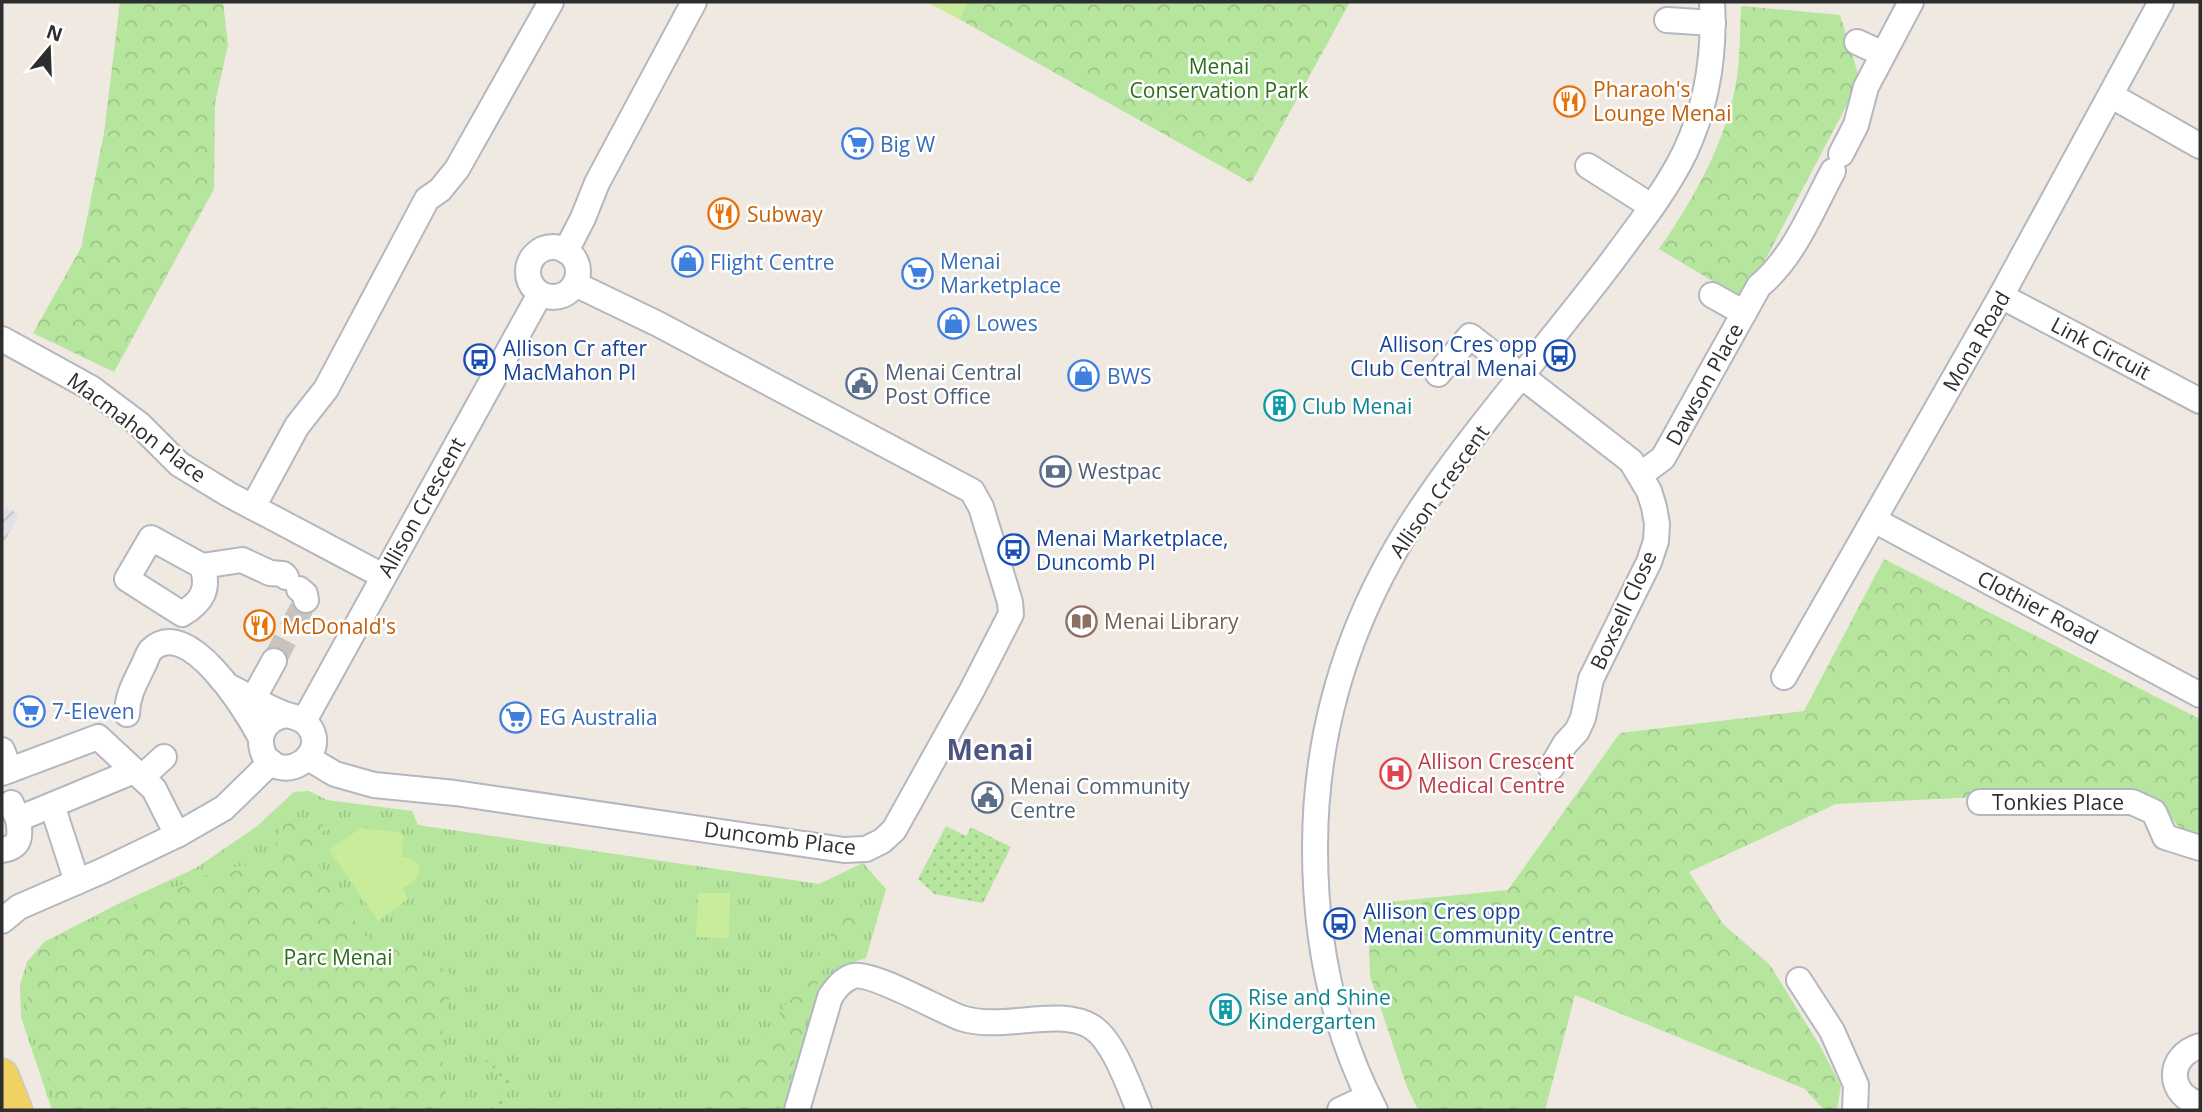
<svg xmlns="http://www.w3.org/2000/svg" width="2202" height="1112" font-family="'Open Sans',sans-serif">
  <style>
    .industrial { fill: url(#industrial-furrows) }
    .grass { fill: url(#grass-tufts) }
    .forest { fill: url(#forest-crowns) }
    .garden { fill: url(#garden-dots) }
    .pitch { fill: #c9ec9a }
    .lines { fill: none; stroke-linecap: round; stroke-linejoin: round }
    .minor-tunnel { stroke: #c8c4bd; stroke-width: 24; stroke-dasharray: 24 12; stroke-linecap: butt }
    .minor-casing { stroke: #b4b7c1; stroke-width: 28 }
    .major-casing { stroke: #c9c9c9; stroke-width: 35 }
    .minor { stroke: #fff; stroke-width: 24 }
    .major { stroke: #f2d163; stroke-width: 32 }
    .labels { text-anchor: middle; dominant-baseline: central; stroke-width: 5; stroke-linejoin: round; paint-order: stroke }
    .park-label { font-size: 21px; fill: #2c6e1b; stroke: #fff }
    .food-label { font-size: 21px; fill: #c56008; stroke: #fff; text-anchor: start }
    .shop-label { font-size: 21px; fill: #366cbe; stroke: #fff; text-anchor: start }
    .street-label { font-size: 21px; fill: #2e2e2e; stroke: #fff }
    .transit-label { font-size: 21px; fill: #164399; stroke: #fff; text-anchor: start }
    .service-label { font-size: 21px; fill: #4e5e75; stroke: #fff; text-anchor: start }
    .culture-label { font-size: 21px; fill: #0d838f; stroke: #fff; text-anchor: start }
    .education-label { font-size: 21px; fill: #785e54; stroke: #fff; text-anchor: start }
    .health-label { font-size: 21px; fill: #be3a42; stroke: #fff; text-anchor: start }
    .district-label { font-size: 28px; font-weight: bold; fill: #4d5680; stroke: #fff }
  </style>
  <defs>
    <pattern id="industrial-furrows" width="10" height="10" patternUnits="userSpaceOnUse" patternTransform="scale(1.75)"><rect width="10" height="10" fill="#e3e1e8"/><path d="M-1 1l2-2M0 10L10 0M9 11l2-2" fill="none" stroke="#c3c1c7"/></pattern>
    <pattern id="grass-tufts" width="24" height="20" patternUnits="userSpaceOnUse" patternTransform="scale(1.75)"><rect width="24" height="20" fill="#b6e59e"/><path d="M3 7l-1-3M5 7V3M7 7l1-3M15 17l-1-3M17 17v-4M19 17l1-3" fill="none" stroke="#9dc588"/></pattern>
    <pattern id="forest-crowns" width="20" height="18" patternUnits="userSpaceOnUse" patternTransform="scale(1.75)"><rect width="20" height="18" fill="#b6e59e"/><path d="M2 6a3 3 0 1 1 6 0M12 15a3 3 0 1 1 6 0" fill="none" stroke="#9dc588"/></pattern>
    <pattern id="garden-dots" width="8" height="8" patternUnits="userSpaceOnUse" patternTransform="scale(1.75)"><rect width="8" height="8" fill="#b6e59e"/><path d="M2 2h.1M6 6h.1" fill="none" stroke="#9dc588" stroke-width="1.8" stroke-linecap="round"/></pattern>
  </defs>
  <rect width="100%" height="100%" fill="#efe9e1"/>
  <path class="industrial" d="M6 507 19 514 2 546V516Z"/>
  <path class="grass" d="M309 791 327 800 412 811 418 825 819 884 863 863 886 889 866 958C841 966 832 969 818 993L783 1110H52L21 1017 20 985 27 962 44 942 118 904 196 868 256 827 294 792Z"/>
  <g class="forest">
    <path d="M120 2H223L228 45 215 103 214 189 114 372 33 333 81 248 104 133Z"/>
    <path d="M968 2H1350L1251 183 959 19Z"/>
    <path d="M1741 6 1840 15 1860 80 1744 300 1659 249C1695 197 1727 141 1737 77 1740 54 1740 30 1741 6Z"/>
    <path d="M1884 559 2200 719V833L2180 828 2162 807 2123 790 1836 804 1689 872 1723 924 1770 965 1820 1046 1841 1086 1837 1110H1824L1805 1089 1575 995 1545 1110H1418L1407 1087 1370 976 1368 904 1508 890 1620 733 1804 711Z"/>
    <path d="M282 819H304L327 826 310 852 364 936 421 953 456 978 442 1023 443 1088 458 1110H58L28 1014 26 971 44 942 192 880 231 867 271 863Z"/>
    <path d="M862 903 857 944 831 953 819 979 779 1110H689L703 1094 753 1055 843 915Z"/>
  </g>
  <g class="garden">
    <path d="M946 826 966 836 971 827 1011 847 983 903 934 894 918 879Z"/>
    <path d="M482 1060 498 1062 512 1085 504 1099 506 1108 501 1110C497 1100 499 1093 505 1084L494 1068 482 1066Z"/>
  </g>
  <g class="pitch">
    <path d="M927 2H968L959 19Z"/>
    <path d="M361 828 398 832 403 835 402 857C426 858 424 880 403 888L408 899 378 921 329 850Z"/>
    <path d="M698 893H730L729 938 696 937Z"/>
  </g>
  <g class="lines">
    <path class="minor-tunnel" d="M274 661 306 600"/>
    <defs>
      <g id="minor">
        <path d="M1667 20 1713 23"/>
        <path d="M1857 42 1883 54"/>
        <path d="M2112 96 2200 146"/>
        <path d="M1841 154 1856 125 1866 87 1911 2"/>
        <path d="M1588 166 1651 206"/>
        <circle cx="553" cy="272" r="25"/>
        <path d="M566 251 583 218 597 183 694 2"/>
        <path d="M1712 295 1744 313"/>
        <path d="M2001 296 2200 401"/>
        <path d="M2 339 91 388 139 424 179 464 228 494 383 576"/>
        <path d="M1438 374 1470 336 1631 461 1649 491 1654 507 1657 524 1656 541 1649 562 1591 679 1583 718 1577 731 1565 744 1551 768"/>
        <path d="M1640 475 1663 458 1759 286C1794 257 1812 210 1833 171"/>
        <path d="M253 507 297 426 326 389 427 199 440 190 457 169 551 2"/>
        <path d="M1874 520 2200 695"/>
        <path d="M151 538 202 566C210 589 202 602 182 614L127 579Z"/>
        <path d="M202 566 242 560 270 573 283 574 286 577"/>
        <path d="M299 589 305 594 306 600"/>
        <path d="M1784 677 2001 296 2161 2"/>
        <path d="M230 687C248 696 266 707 284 714 293 717 301 717 308 725 331 754 283 786 264 755 261 748 260 741 262 734 266 722 275 717 287 715"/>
        <path d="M253 699 274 661"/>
        <path d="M127 714C127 695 136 681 144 664 146 660 148 653 151 650 188 614 247 712 261 738"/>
        <path d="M304 721 540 294"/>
        <path d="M2 750 10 770"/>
        <path d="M308 758 335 774 374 785 455 793 844 850 866 849 882 841 894 830 972 690 1011 614 1010 602 981 507 972 491 658 324 575 284"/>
        <path d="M2 773 98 737 154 789 177 835"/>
        <path d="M142 777 164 757"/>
        <path d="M1980 802H2132L2154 812 2165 837 2200 848"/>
        <path d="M11 803 18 819 52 805 77 882"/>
        <path d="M52 805 134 771"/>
        <path d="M2 850C21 847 21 836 18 819"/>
        <path d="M2 921 19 907 102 871 177 835 224 808 271 762"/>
        <path d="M1799 980 1832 1031 1856 1085 1855 1110"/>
        <path d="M2200 1046C2166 1056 2167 1095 2200 1104"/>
        <path d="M797 1110 830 997C836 988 842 980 853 976 871 971 939 1010 961 1018 1003 1032 1058 1006 1092 1027 1114 1041 1129 1087 1139 1110"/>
        <path d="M1340 1110 1368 1097"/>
        <path d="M1375 1110C1332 1028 1315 939 1315 848 1315 721 1355 604 1427 500 1484 417 1552 341 1613 260 1638 226 1666 191 1685 152 1707 105 1715 54 1712 2"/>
      </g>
      <path id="major" d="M2 1075 16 1110"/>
    </defs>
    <use href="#minor" class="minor-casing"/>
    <use href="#major" class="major-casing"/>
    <use href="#minor" class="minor"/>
    <use href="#major" class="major"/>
  </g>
  <defs>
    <symbol id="restaurant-ring" viewBox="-11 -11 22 22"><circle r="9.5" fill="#fff" stroke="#e8710a" stroke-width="1.5"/><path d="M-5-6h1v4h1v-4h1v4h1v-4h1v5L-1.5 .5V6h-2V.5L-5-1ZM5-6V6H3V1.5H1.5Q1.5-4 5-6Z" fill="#e8710a"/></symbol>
    <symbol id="supermarket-ring" viewBox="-11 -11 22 22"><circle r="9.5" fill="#fff" stroke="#3f7fe0" stroke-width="1.5"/><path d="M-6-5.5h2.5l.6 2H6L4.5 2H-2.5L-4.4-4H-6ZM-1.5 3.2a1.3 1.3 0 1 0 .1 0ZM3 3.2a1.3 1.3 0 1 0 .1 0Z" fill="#3f7fe0"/></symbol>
    <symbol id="shop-ring" viewBox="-11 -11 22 22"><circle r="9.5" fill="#fff" stroke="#3f7fe0" stroke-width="1.5"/><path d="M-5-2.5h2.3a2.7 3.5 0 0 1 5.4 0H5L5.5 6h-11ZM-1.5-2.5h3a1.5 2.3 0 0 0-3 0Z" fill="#3f7fe0"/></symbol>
    <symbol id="bus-ring" viewBox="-11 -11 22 22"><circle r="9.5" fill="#fff" stroke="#1a4fb4" stroke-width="1.5"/><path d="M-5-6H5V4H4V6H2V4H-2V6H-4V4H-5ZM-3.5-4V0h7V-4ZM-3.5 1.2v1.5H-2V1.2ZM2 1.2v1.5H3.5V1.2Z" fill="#1a4fb4"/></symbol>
    <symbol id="civic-ring" viewBox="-11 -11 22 22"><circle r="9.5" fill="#fff" stroke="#5c6f8a" stroke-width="1.5"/><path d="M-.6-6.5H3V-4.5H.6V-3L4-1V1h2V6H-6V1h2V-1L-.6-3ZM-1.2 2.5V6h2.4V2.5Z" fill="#5c6f8a"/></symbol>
    <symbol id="building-ring" viewBox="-11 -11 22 22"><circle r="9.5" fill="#fff" stroke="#0f9aa8" stroke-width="1.5"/><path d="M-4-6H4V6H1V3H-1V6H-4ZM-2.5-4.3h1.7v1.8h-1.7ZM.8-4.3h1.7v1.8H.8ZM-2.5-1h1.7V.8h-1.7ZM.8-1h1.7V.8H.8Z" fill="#0f9aa8"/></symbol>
    <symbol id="bank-ring" viewBox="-11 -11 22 22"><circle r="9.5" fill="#fff" stroke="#5c6f8a" stroke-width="1.5"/><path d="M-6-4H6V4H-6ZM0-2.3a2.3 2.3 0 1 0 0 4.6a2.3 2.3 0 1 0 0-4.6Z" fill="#5c6f8a"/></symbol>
    <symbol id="library-ring" viewBox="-11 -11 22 22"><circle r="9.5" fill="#fff" stroke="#8d6e63" stroke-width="1.5"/><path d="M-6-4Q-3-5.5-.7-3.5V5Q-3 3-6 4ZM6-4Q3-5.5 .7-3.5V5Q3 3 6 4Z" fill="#8d6e63"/></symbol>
    <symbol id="hospital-ring" viewBox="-11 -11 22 22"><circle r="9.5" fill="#fff" stroke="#e0444e" stroke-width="1.5"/><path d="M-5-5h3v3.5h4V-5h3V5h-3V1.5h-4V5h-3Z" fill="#e0444e"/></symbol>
  </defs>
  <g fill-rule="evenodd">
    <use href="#restaurant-ring" x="1552" y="84" width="35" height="35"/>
    <use href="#supermarket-ring" x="840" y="126" width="35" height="35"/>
    <use href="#restaurant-ring" x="706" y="196" width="35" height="35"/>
    <use href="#shop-ring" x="670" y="244" width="35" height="35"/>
    <use href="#supermarket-ring" x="900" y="256" width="35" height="35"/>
    <use href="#shop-ring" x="936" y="306" width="35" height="35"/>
    <use href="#bus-ring" x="1542" y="338" width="35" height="35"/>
    <use href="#bus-ring" x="462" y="342" width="35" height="35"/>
    <use href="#shop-ring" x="1066" y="358" width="35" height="35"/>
    <use href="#civic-ring" x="844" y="366" width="35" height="35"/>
    <use href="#building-ring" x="1262" y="388" width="35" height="35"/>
    <use href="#bank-ring" x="1038" y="454" width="35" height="35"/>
    <use href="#bus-ring" x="996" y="532" width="35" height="35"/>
    <use href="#library-ring" x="1064" y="604" width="35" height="35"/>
    <use href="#restaurant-ring" x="242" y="608" width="35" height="35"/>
    <use href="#supermarket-ring" x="12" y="694" width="35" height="35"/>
    <use href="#supermarket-ring" x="498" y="700" width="35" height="35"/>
    <use href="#hospital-ring" x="1378" y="756" width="35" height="35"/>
    <use href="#civic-ring" x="970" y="780" width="35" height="35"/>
    <use href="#bus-ring" x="1322" y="906" width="35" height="35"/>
    <use href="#building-ring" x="1208" y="992" width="35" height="35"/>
  </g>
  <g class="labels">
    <g class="park-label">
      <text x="1219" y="66">Menai<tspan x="1219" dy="24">Conservation Park</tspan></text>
      <text x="338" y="957">Parc Menai</text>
    </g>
    <g class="food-label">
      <text x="1593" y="89">Pharaoh's<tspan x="1593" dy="24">Lounge Menai</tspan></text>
      <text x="747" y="214">Subway</text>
      <text x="282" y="626">McDonald's</text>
    </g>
    <g class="shop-label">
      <text x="880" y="144">Big W</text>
      <text x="940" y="261">Menai<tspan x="940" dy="24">Marketplace</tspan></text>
      <text x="710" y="262">Flight Centre</text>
      <text x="976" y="323">Lowes</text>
      <text x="1107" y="376">BWS</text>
      <text x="52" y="711">7-Eleven</text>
      <text x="539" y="717">EG Australia</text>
    </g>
    <g class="street-label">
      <text transform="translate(1976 341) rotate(-60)">Mona Road</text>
      <text transform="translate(2101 348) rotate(28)">Link Circuit</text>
      <text transform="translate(1704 384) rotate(-61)">Dawson Place</text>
      <text transform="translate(137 427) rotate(37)">Macmahon Place</text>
      <text transform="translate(1439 491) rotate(-55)">Allison Crescent</text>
      <text transform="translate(421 507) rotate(-61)">Allison Crescent</text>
      <text transform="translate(2038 607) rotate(28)">Clothier Road</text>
      <text transform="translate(1623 610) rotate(-65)">Boxsell Close</text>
      <text x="2058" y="802">Tonkies Place</text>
      <text transform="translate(780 838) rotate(7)">Duncomb Place</text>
    </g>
    <g class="transit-label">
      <text x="1537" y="344" text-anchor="end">Allison Cres opp<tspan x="1537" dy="24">Club Central Menai</tspan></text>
      <text x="503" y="348">Allison Cr after<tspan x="503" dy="24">MacMahon Pl</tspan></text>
      <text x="1036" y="538">Menai Marketplace,<tspan x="1036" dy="24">Duncomb Pl</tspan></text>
      <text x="1363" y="911">Allison Cres opp<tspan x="1363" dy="24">Menai Community Centre</tspan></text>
    </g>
    <g class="service-label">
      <text x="885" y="372">Menai Central<tspan x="885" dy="24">Post Office</tspan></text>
      <text x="1078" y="471">Westpac</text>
      <text x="1010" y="786">Menai Community<tspan x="1010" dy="24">Centre</tspan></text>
    </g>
    <g class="culture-label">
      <text x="1302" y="406">Club Menai</text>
      <text x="1248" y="997">Rise and Shine<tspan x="1248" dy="24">Kindergarten</tspan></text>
    </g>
    <g class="education-label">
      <text x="1104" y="621">Menai Library</text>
    </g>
    <g class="health-label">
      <text x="1418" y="761">Allison Crescent<tspan x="1418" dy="24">Medical Centre</tspan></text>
    </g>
    <g class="district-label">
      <text x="990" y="749">Menai</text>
    </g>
  </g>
  <rect width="2202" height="1112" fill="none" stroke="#2e2e2e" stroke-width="7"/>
  <g transform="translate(49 49) rotate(19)" stroke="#ffffff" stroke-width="5" paint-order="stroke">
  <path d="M0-5L12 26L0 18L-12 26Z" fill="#2e2e2e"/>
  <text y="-10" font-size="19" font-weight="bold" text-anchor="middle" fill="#2e2e2e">N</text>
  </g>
</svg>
